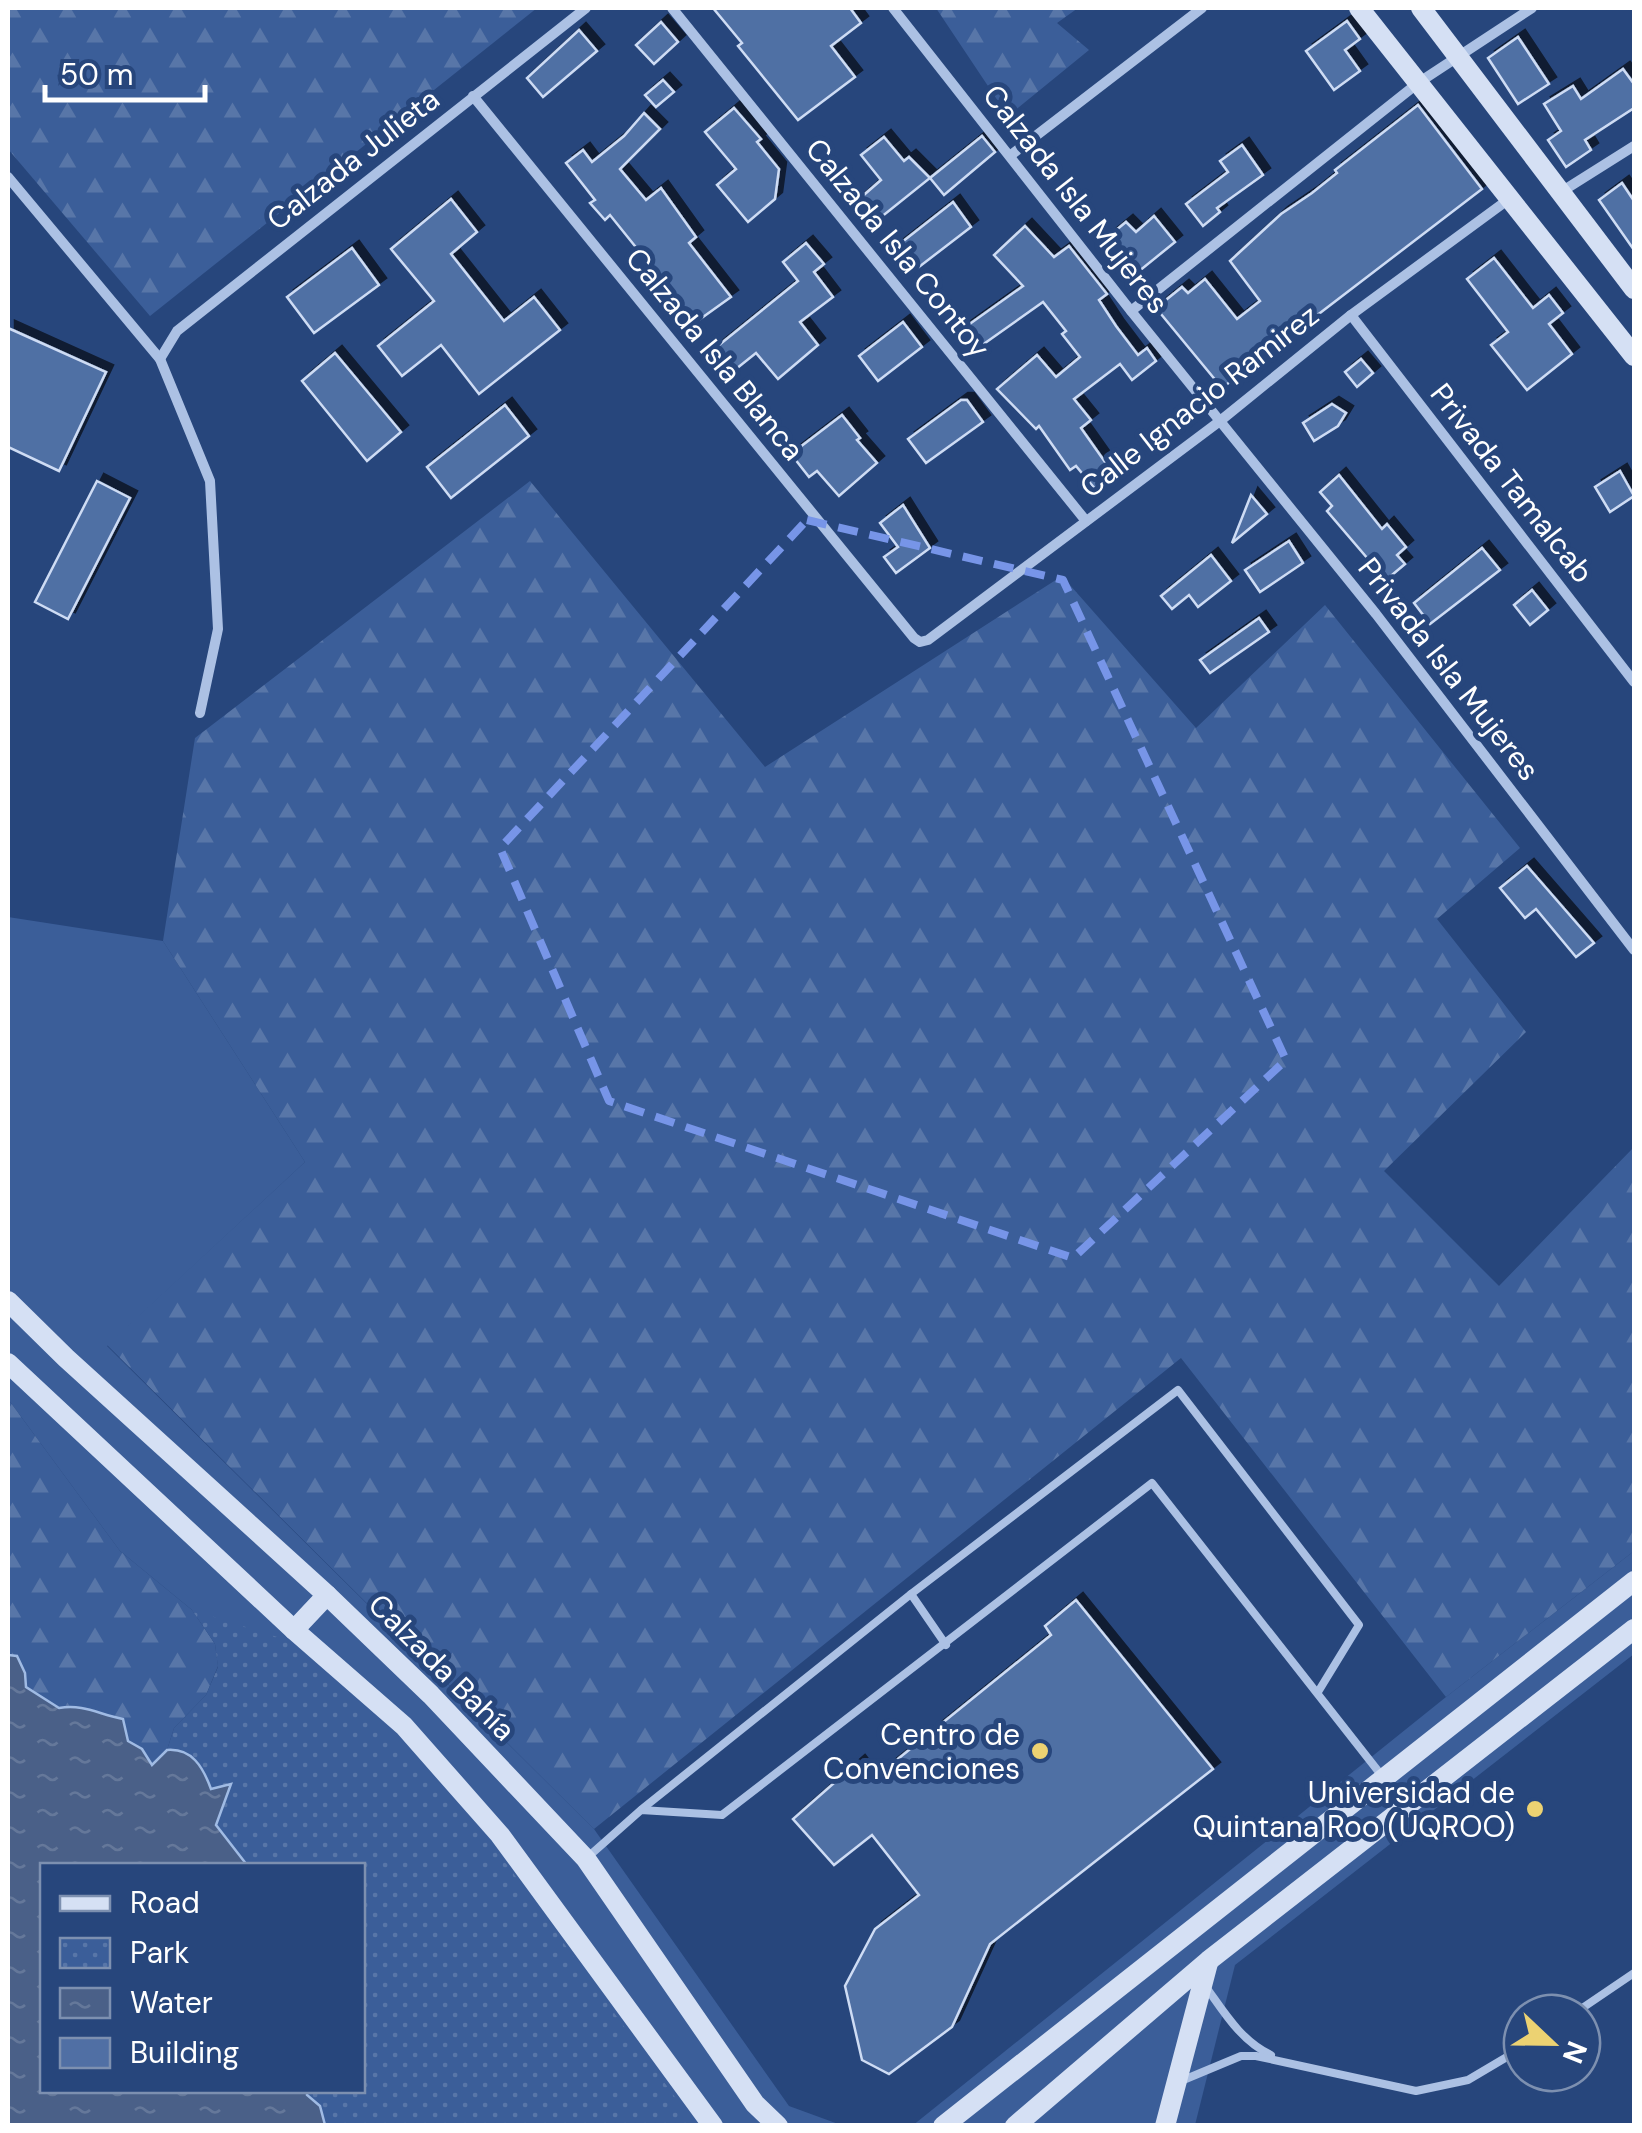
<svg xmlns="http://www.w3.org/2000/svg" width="1642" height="2133" font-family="'DM Sans',sans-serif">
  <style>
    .green { fill: #3b5e99 }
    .forest { fill: url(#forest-firs) }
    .park { fill: url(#park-dots); fill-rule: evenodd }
    .water { fill: url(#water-ripples); stroke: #a0bbe4; stroke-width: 2.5 }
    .building { fill: #506fa4; stroke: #cedcf4; stroke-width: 2.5; filter: url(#shadow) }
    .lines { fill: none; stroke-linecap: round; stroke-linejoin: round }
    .lane { stroke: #acc1e4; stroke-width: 8 }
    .street { stroke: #acc1e4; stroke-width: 10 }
    .secondary { stroke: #d5e0f4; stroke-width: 20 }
    .marked { fill: none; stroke: #7795e8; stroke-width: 8; stroke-dasharray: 20 12; stroke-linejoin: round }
    .poi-dot { fill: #ecd272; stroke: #27467c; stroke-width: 4 }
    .labels { text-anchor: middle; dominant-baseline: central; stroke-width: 10; stroke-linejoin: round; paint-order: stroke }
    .street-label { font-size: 30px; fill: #fff; stroke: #27467c }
    .poi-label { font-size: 30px; fill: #fff; stroke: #27467c; text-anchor: end }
  </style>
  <defs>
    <pattern id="forest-firs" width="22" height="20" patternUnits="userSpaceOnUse" patternTransform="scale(2.5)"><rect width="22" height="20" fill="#3b5e99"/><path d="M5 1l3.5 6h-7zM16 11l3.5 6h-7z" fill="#5876a8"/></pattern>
    <pattern id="park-dots" width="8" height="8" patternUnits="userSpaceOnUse" patternTransform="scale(2.5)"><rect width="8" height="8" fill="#3b5e99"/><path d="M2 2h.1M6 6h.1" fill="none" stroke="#5876a8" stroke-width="1.8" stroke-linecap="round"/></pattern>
    <pattern id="water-ripples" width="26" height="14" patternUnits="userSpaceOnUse" patternTransform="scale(2.5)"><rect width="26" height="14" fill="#4a6088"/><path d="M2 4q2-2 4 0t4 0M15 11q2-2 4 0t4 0" fill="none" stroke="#65789a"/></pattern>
    <filter id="shadow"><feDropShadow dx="7" dy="-7" stdDeviation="0" flood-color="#0009"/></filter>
  </defs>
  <rect width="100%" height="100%" fill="#27467c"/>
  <g class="green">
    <path d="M8 917 163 941 305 1162 107 1346 594 1829 789 2106 841 2125H667L441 1934 192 1610 120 1551 8 1399Z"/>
    <path d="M1634 1551V1654L1235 1965 1195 2125 912 2126 1446 1697Z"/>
  </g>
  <g class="forest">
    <path d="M8 8H537L150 316 8 149Z"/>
    <path d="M936 8H1078L1057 23 1089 50 1008 116Z"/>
    <path d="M530 481 765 767 1062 576 1196 728 1325 605 1520 848 1437 919 1526 1032 1384 1171 1499 1286 1634 1147V1551L1446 1697 1181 1358 594 1829 107 1345 305 1162 163 941 195 738Z"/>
    <path d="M8 1399 120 1551 192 1610 215 1644 218 1666 206 1695 174 1728 167 1750 152 1766 142 1749 128 1742 123 1719C96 1714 87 1703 59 1709L26 1687 25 1673 18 1656 8 1655Z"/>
  </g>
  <path class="park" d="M192 1610 293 1642 400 1745 508 1866 695 2125 8 2126V1655L17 1656 25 1673 26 1687 59 1708C83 1704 99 1714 123 1719L128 1741 142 1749 152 1766 167 1750 174 1728 206 1695 218 1667 215 1644ZM42 1866H362V2090H42Z"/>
  <path class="water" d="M8 1655 17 1656 25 1673 26 1687 59 1708C84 1704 98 1714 123 1719L128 1741 142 1749 152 1765 167 1750C192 1748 203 1767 211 1789L231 1784 216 1825 247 1865 42 1866V2090L307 2091V2095L320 2106 325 2125H8Z"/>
  <g class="building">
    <path d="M713 8H850L861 23 831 46 855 77 798 120 738 46 742 43Z"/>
    <path d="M1347 21 1360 39 1345 50 1360 71 1334 90 1306 51Z"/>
    <path d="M661 22 678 42 654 64 636 45Z"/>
    <path d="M579 30 597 51 543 97 527 78Z"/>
    <path d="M1518 37 1549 84 1518 104 1488 58Z"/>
    <path d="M1623 69 1634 84V108L1585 140 1591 150 1566 167 1548 140 1561 131 1544 104 1573 86 1581 99Z"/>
    <path d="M663 80 674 92 656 107 645 95Z"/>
    <path d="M1418 105 1482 189 1222 388 1156 308 1182 287 1188 293 1205 279 1237 319 1260 301 1230 261 1281 214 1312 193 1337 173 1335 170Z"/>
    <path d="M734 108 761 139 757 142 779 169 775 199 748 222 717 185 736 169 705 132Z"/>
    <path d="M644 113 660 129 620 169 646 200 661 188 696 237 689 243 731 297 696 322 610 215 605 220 590 203 595 200 566 163 583 150 592 162 624 136Z"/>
    <path d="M982 136 995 152 944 195 930 178Z"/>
    <path d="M884 137 904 161 909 157 930 178 875 222 857 201 881 180 861 155Z"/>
    <path d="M1242 145 1263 175 1217 208 1220 212 1203 226 1186 204 1228 172 1220 161Z"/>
    <path d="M1622 183 1634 201V250L1599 200Z"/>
    <path d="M451 199 477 232 451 254 504 321 534 297 560 330 479 394 441 345 402 376 378 346 434 301 391 249Z"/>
    <path d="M953 202 971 227 915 270 897 246Z"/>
    <path d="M1154 216 1175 242 1138 272 1109 236 1126 222 1136 232Z"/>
    <path d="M1025 226 1054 257 1069 246 1107 294 1099 300 1116 326 1138 355 1147 348 1156 361 1132 380 1120 364 1074 399 1091 420 1081 428 1105 462 1107 460 1117 472 1096 490 1076 466 1070 470 1039 426 1036 429 997 389 1037 355 1056 377 1080 357 1062 334 1066 331 1043 302 978 348 964 328 1023 286 994 255Z"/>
    <path d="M806 243 824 264 814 272 833 297 800 322 818 345 778 379 756 353 726 377 708 354 798 281 783 262Z"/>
    <path d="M352 248 379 285 314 333 287 297Z"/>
    <path d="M1494 258 1533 308 1549 295 1563 313 1549 324 1572 354 1527 390 1491 345 1508 332 1467 279Z"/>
    <path d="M903 322 922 347 878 381 859 356Z"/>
    <path d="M8 328 106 372 59 471 8 447Z"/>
    <path d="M335 353 401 432 367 461 302 381Z"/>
    <path d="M1361 359 1373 373 1357 387 1345 372Z"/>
    <path d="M961 400H967L983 422 926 463 908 439Z"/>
    <path d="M1332 404 1346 413 1338 426 1314 441 1303 423Z"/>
    <path d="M505 405 529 436 451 498 427 467Z"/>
    <path d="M842 415 860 438 857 440 877 463 839 496 817 471 809 477 791 454Z"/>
    <path d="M1620 471 1634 496 1610 512 1595 487Z"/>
    <path d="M1339 475 1382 529 1387 524 1406 547 1397 555 1405 564 1386 580 1327 511 1332 506 1320 492Z"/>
    <path d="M97 481 130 498 68 619 35 602Z"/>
    <path d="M1251 495 1267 514 1232 543Z"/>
    <path d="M903 505 930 548 896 573 884 557 898 547 880 523Z"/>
    <path d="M1289 541 1303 563 1260 592 1245 570Z"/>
    <path d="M1482 548 1500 570 1430 624 1414 603Z"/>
    <path d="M1211 555 1231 581 1198 607 1189 595 1172 609 1161 596Z"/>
    <path d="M1532 590 1548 610 1530 625 1514 605Z"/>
    <path d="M1259 618 1269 632 1210 673 1200 660Z"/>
    <path d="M1527 866 1594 943 1576 957 1536 909 1525 918 1500 888Z"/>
    <path d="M1076 1600 1213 1769 990 1944 952 2027 889 2074 862 2060 845 1986 875 1929 919 1895 872 1835 834 1865 793 1819 858 1762 872 1780 1051 1635 1045 1626Z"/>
  </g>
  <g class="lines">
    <g class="lane">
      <path d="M911 1594 946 1645"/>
      <path d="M642 1809 911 1594 1178 1390 1359 1625 1318 1692"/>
      <path d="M589 1856 641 1810 722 1815 1152 1483 1382 1776"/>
      <path d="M1206 1987C1224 2012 1241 2041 1271 2055"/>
      <path d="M1575 2013 1634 1973"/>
      <path d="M1181 2081 1241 2056H1256L1416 2091 1468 2080 1522 2048"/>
    </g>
    <g class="street">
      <path d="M672 8 1086 521"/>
      <path d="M893 8 1131 311 1376 614 1634 950"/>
      <path d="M473 96 914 638 920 642 928 640 1220 421 1351 315 1509 199"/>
      <path d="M1011 155 1202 8"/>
      <path d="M8 177 160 359 210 481 218 629 200 713"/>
      <path d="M1561 192 1634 146"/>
      <path d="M1131 311 1418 83 1532 8"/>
      <path d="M1351 315 1634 682"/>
      <path d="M160 359 177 331 586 8"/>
    </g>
    <g class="secondary">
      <path d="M1359 8 1634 356"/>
      <path d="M1421 8 1634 289"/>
      <path d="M8 1301 66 1358 327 1595 431 1695 586 1859 755 2104 778 2126"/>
      <path d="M8 1363 294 1630 404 1726 500 1835 713 2126"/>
      <path d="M294 1630 327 1595"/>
      <path d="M943 2126 1634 1581"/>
      <path d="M1015 2126 1208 1961 1634 1629"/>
      <path d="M1165 2126 1208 1963"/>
    </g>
  </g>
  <path class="marked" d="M807 520 1063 580 1286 1060 1073 1258 609 1101 500 848Z"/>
  <g class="poi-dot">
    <circle cx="1040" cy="1751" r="10"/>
    <circle cx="1535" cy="1809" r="10"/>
  </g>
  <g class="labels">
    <g class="street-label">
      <text transform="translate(353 159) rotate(-38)">Calzada Julieta</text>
      <text transform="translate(1076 199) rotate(52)">Calzada Isla Mujeres</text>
      <text transform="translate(898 248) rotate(51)">Calzada Isla Contoy</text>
      <text transform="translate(715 354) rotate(51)">Calzada Isla Blanca</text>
      <text transform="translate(1199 401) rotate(-38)">Calle Ignacio Ramirez</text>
      <text transform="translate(1512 483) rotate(52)">Privada Tamalcab</text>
      <text transform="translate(1449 669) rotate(52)">Privada Isla Mujeres</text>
      <text transform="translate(442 1667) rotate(45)">Calzada Bahía</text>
    </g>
    <g class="poi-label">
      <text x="1020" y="1734">Centro de<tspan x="1020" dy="34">Convenciones</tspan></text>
      <text x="1515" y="1792">Universidad de<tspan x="1515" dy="34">Quintana Roo (UQROO)</tspan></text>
    </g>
  </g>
  <rect width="1642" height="2133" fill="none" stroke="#ffffff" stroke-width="20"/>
  <rect x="40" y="1863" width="325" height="230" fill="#27467c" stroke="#7d90b0" stroke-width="2.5"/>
  <rect x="60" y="1896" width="50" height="15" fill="#d5e0f4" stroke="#7d90b0" stroke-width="2.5"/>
  <text x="130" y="1913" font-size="30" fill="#ffffff">Road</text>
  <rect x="60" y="1938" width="50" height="30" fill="url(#park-dots)" stroke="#7d90b0" stroke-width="2.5"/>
  <text x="130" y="1963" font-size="30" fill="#ffffff">Park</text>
  <rect x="60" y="1988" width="50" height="30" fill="url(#water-ripples)" stroke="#7d90b0" stroke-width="2.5"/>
  <text x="130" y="2013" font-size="30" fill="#ffffff">Water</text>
  <rect x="60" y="2038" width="50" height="30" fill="#506fa4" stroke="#7d90b0" stroke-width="2.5"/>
  <text x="130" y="2063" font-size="30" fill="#ffffff">Building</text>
  <g transform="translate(1552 2043) rotate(112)"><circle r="48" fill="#27467c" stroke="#7d90b0" stroke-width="2.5"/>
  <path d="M0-8L18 38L0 25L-18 38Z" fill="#ecd272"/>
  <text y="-15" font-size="28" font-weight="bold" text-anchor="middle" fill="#ffffff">N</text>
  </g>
  <path d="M45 85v15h160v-15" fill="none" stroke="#ffffff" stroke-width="5"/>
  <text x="60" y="85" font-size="30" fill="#ffffff" stroke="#27467c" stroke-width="8" paint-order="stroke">50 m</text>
</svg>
